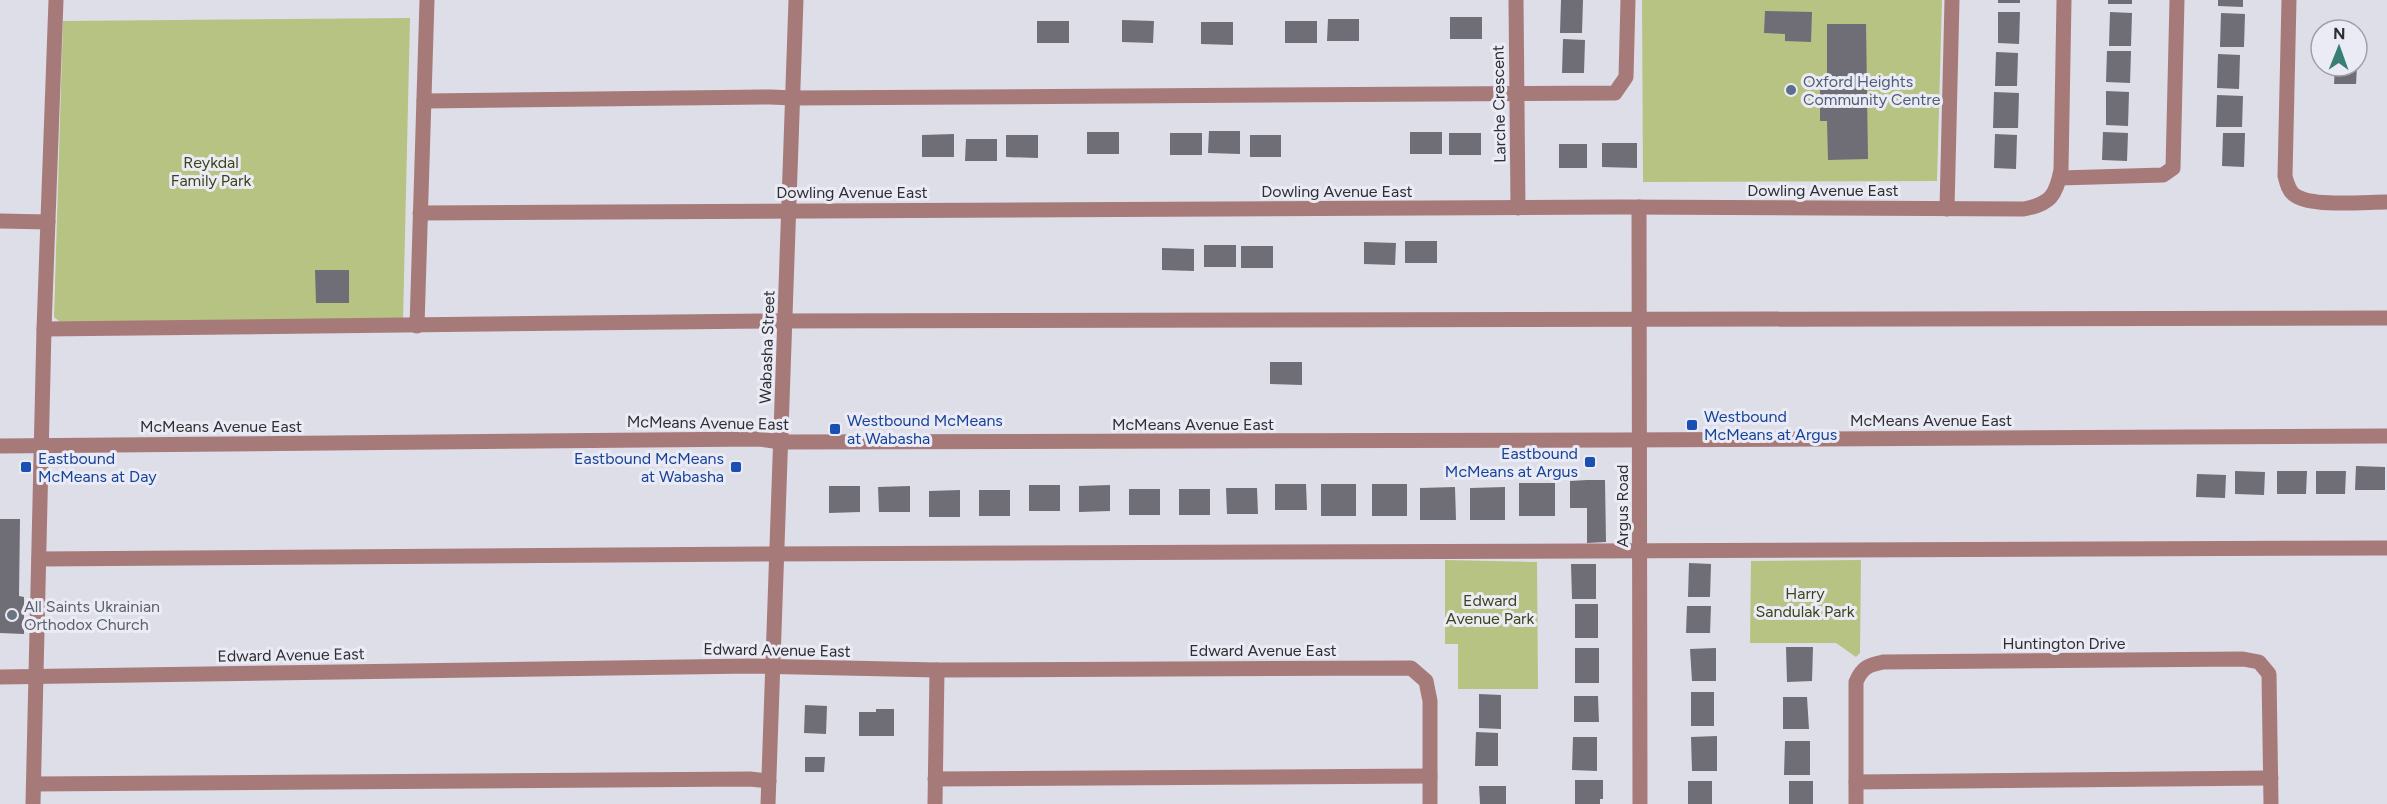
<svg xmlns="http://www.w3.org/2000/svg" width="2387" height="804" font-family="Figtree,sans-serif">
  <style>
    .green { fill: #b7c382 }
    .building { fill: #6f6d75 }
    .lines { fill: none; stroke-linecap: round; stroke-linejoin: round }
    .minor { stroke: #a77a7a; stroke-width: 15 }
    .service-dot { fill: #5c6f8a; stroke: #ebebf5; stroke-width: 2 }
    .transit-dot { fill: #1a4fb4; stroke: #ebebf5; stroke-width: 2 }
    .worship-dot { fill: #6b7280; stroke: #ebebf5; stroke-width: 2 }
    .labels { text-anchor: middle; dominant-baseline: central; stroke-width: 6; stroke-linejoin: round; paint-order: stroke }
    .service-label { font-size: 16px; fill: #4e5e75; stroke: #ebebf5; text-anchor: start }
    .street-label { font-size: 16px; fill: #2f2f33; stroke: #ebebf5 }
    .park-label { font-size: 16px; fill: #3d441a; stroke: #ebebf5 }
    .transit-label { font-size: 16px; fill: #164399; stroke: #ebebf5; text-anchor: start }
    .worship-label { font-size: 16px; fill: #5b616d; stroke: #ebebf5; text-anchor: start }
  </style>
  <rect width="100%" height="100%" fill="#dedee8"/>
  <g class="green">
    <path d="M1642 0H1942L1937 181 1643 182Z"/>
    <path d="M410 18 403 321 60 322 54 317 63 21Z"/>
    <path d="M1445 560 1537 562 1538 689H1458V644H1445Z"/>
    <path d="M1861 560 1860 653 1856 657 1836 643H1750L1751 561Z"/>
  </g>
  <g class="building">
    <path d="M1561 0H1583L1582 33H1560Z"/>
    <rect x="1998" y="0" width="22" height="3"/>
    <rect x="2108" y="0" width="24" height="4"/>
    <path d="M2218 0H2243V7L2218 6Z"/>
    <path d="M1765 11 1812 12 1811 42 1785 41V34L1764 33Z"/>
    <path d="M1998 12H2020L2019 44 1998 43Z"/>
    <path d="M2110 12 2132 13 2131 46H2109Z"/>
    <path d="M2221 13 2245 14 2244 47H2220Z"/>
    <rect x="1450" y="17" width="32" height="22"/>
    <path d="M1328 19H1359V41H1327Z"/>
    <path d="M1122 20 1154 21 1153 43 1122 42Z"/>
    <rect x="1037" y="21" width="32" height="22"/>
    <rect x="1285" y="21" width="32" height="22"/>
    <path d="M1201 22H1233V45L1201 44Z"/>
    <path d="M1827 24H1866L1868 159 1828 160 1827 121H1820V82H1827Z"/>
    <path d="M1563 39 1585 40 1584 73H1562Z"/>
    <path d="M2107 51H2131L2130 83 2106 82Z"/>
    <path d="M1996 52 2018 53 2017 86H1995Z"/>
    <path d="M2218 54 2240 55 2239 89 2217 88Z"/>
    <path d="M2335 66H2357L2356 84H2334Z"/>
    <path d="M2106 91 2129 92 2128 126 2106 125Z"/>
    <path d="M1994 92 2019 93 2018 128H1993Z"/>
    <path d="M2217 95 2243 96 2242 127H2216Z"/>
    <path d="M1209 131H1240V154L1208 153Z"/>
    <rect x="1087" y="132" width="32" height="22"/>
    <rect x="1410" y="132" width="32" height="22"/>
    <path d="M2103 132 2128 133 2127 161 2102 160Z"/>
    <rect x="1170" y="133" width="32" height="22"/>
    <rect x="1449" y="133" width="32" height="22"/>
    <path d="M2223 133H2245L2244 167 2222 166Z"/>
    <path d="M954 134V157H922V135Z"/>
    <path d="M1995 134 2017 135 2016 169 1994 168Z"/>
    <path d="M1006 135H1038V158L1006 157Z"/>
    <rect x="1250" y="135" width="31" height="22"/>
    <path d="M966 139H997V161H965Z"/>
    <path d="M1602 143H1637V168L1602 167Z"/>
    <rect x="1559" y="144" width="28" height="24"/>
    <rect x="1405" y="241" width="32" height="22"/>
    <path d="M1364 242 1396 243 1395 265 1364 264Z"/>
    <rect x="1204" y="245" width="32" height="22"/>
    <rect x="1241" y="246" width="32" height="22"/>
    <path d="M1162 248 1194 249V271L1162 270Z"/>
    <path d="M315 270H349V303H316Z"/>
    <path d="M1270 362H1302V385L1270 384Z"/>
    <path d="M2356 466 2385 467V490H2355Z"/>
    <path d="M2235 471 2265 472 2264 495 2235 494Z"/>
    <path d="M2277 471H2307L2306 494H2277Z"/>
    <path d="M2316 471H2346L2345 494H2316Z"/>
    <path d="M2197 474 2226 475 2225 498 2196 497Z"/>
    <path d="M1587 480H1605L1606 542 1587 543V508H1570V481Z"/>
    <rect x="1519" y="483" width="36" height="33"/>
    <path d="M1275 484H1306L1307 510H1275Z"/>
    <rect x="1321" y="484" width="35" height="32"/>
    <rect x="1372" y="484" width="35" height="32"/>
    <rect x="1029" y="485" width="31" height="26"/>
    <path d="M1110 485V511L1079 512V486Z"/>
    <path d="M829 486H860V512L829 513Z"/>
    <path d="M910 486V512H879L878 487Z"/>
    <path d="M1455 487 1456 520H1420V488Z"/>
    <path d="M1505 487V520H1470V488Z"/>
    <path d="M1226 488H1257L1258 514H1227Z"/>
    <rect x="1129" y="489" width="31" height="26"/>
    <rect x="1179" y="489" width="31" height="26"/>
    <path d="M960 490V517H929V491Z"/>
    <rect x="979" y="490" width="31" height="26"/>
    <path d="M0 519H20L19 596 24 597V634L0 633Z"/>
    <path d="M1689 563 1711 564 1710 597H1688Z"/>
    <path d="M1571 564H1596V599H1572Z"/>
    <rect x="1575" y="604" width="23" height="34"/>
    <path d="M1687 606H1711L1710 633H1686Z"/>
    <path d="M1786 647H1813L1812 681 1787 682Z"/>
    <rect x="1575" y="648" width="24" height="35"/>
    <path d="M1716 648V681H1692L1690 649Z"/>
    <rect x="1691" y="692" width="23" height="34"/>
    <path d="M1479 694 1501 695V729L1479 728Z"/>
    <path d="M1574 696H1598L1599 722H1574Z"/>
    <path d="M1783 697H1807L1809 729H1783Z"/>
    <path d="M805 705 827 706 826 734 804 733Z"/>
    <path d="M876 709H894V736H859V712H876Z"/>
    <path d="M1476 732 1498 733V766H1475Z"/>
    <path d="M1717 736V771H1692L1691 737Z"/>
    <path d="M1573 737H1597V771L1572 770Z"/>
    <path d="M1785 741H1810V775H1784Z"/>
    <path d="M805 757H825L824 772H805Z"/>
    <path d="M1575 780H1603V799H1600V804H1575Z"/>
    <rect x="1688" y="781" width="24" height="23"/>
    <rect x="1789" y="781" width="24" height="23"/>
    <path d="M1479 786H1506V804H1480Z"/>
  </g>
  <g class="lines">
    <g class="minor">
      <path d="M1516 0 1518 208"/>
      <path d="M2289 0 2285 176C2287 184 2289 192 2296 196 2313 207 2365 202 2387 202"/>
      <path d="M424 101 770 97 793 98 1615 93 1626 77 1628 0"/>
      <path d="M2060 178 2163 175 2173 168 2177 0"/>
      <path d="M1639 207 1640 804"/>
      <path d="M1947 209 1952 0"/>
      <path d="M420 213 1620 207 2024 209C2050 204 2056 196 2061 170L2064 0"/>
      <path d="M0 221 48 222"/>
      <path d="M417 326 427 0"/>
      <path d="M44 329 765 321 2387 318"/>
      <path d="M0 446 759 439 781 442 1620 440 2387 436"/>
      <path d="M39 559 760 554 2387 548"/>
      <path d="M0 677 753 666 937 670 1411 668 1426 681 1430 701V804"/>
      <path d="M935 779 1430 776"/>
      <path d="M1856 782 2271 778"/>
      <path d="M34 784 750 779 769 781"/>
      <path d="M33 804 44 329 56 0"/>
      <path d="M768 804 796 0"/>
      <path d="M935 804 937 670"/>
      <path d="M1856 804V682C1862 667 1869 665 1883 662L2243 659 2259 662 2269 674 2271 804"/>
    </g>
  </g>
  <circle class="service-dot" cx="1791" cy="90" r="6"/>
  <g class="transit-dot">
    <rect x="1686" y="419" width="12" height="12" rx="3"/>
    <rect x="829" y="423" width="12" height="12" rx="3"/>
    <rect x="1584" y="456" width="12" height="12" rx="3"/>
    <rect x="20" y="461" width="12" height="12" rx="3"/>
    <rect x="730" y="461" width="12" height="12" rx="3"/>
  </g>
  <circle class="worship-dot" cx="12" cy="615" r="6"/>
  <g class="labels">
    <g class="service-label">
      <text x="1803" y="81">Oxford Heights<tspan x="1803" dy="18">Community Centre</tspan></text>
    </g>
    <g class="street-label">
      <text transform="translate(1499 104) rotate(-91)">Larche Crescent</text>
      <text x="1823" y="190">Dowling Avenue East</text>
      <text x="1337" y="191">Dowling Avenue East</text>
      <text x="852" y="192">Dowling Avenue East</text>
      <text transform="translate(767 347) rotate(-88)">Wabasha Street</text>
      <text x="1931" y="420">McMeans Avenue East</text>
      <text transform="translate(708 423) rotate(1)">McMeans Avenue East</text>
      <text x="1193" y="424">McMeans Avenue East</text>
      <text x="221" y="426">McMeans Avenue East</text>
      <text transform="translate(1622 506) rotate(-90)">Argus Road</text>
      <text x="2064" y="643">Huntington Drive</text>
      <text transform="translate(777 650) rotate(1)">Edward Avenue East</text>
      <text x="1263" y="650">Edward Avenue East</text>
      <text transform="translate(291 655) rotate(-1)">Edward Avenue East</text>
    </g>
    <g class="park-label">
      <text x="211" y="162">Reykdal<tspan x="211" dy="18">Family Park</tspan></text>
      <text x="1805" y="593">Harry<tspan x="1805" dy="18">Sandulak Park</tspan></text>
      <text x="1490" y="600">Edward<tspan x="1490" dy="18">Avenue Park</tspan></text>
    </g>
    <g class="transit-label">
      <text x="1704" y="416">Westbound<tspan x="1704" dy="18">McMeans at Argus</tspan></text>
      <text x="847" y="420">Westbound McMeans<tspan x="847" dy="18">at Wabasha</tspan></text>
      <text x="1578" y="453" text-anchor="end">Eastbound<tspan x="1578" dy="18">McMeans at Argus</tspan></text>
      <text x="38" y="458">Eastbound<tspan x="38" dy="18">McMeans at Day</tspan></text>
      <text x="724" y="458" text-anchor="end">Eastbound McMeans<tspan x="724" dy="18">at Wabasha</tspan></text>
    </g>
    <g class="worship-label">
      <text x="24" y="606">All Saints Ukrainian<tspan x="24" dy="18">Orthodox Church</tspan></text>
    </g>
  </g>
  <g transform="translate(2339 48) rotate(1)"><circle r="28" fill="#ebebf5" stroke="#a0a0a7" stroke-width="1.5"/>
  <path d="M0-4.5L10 22L0 15L-10 22Z" fill="#377e77"/>
  <text y="-9" font-size="16" font-weight="bold" text-anchor="middle" fill="#2f2f33">N</text>
  </g>
</svg>
